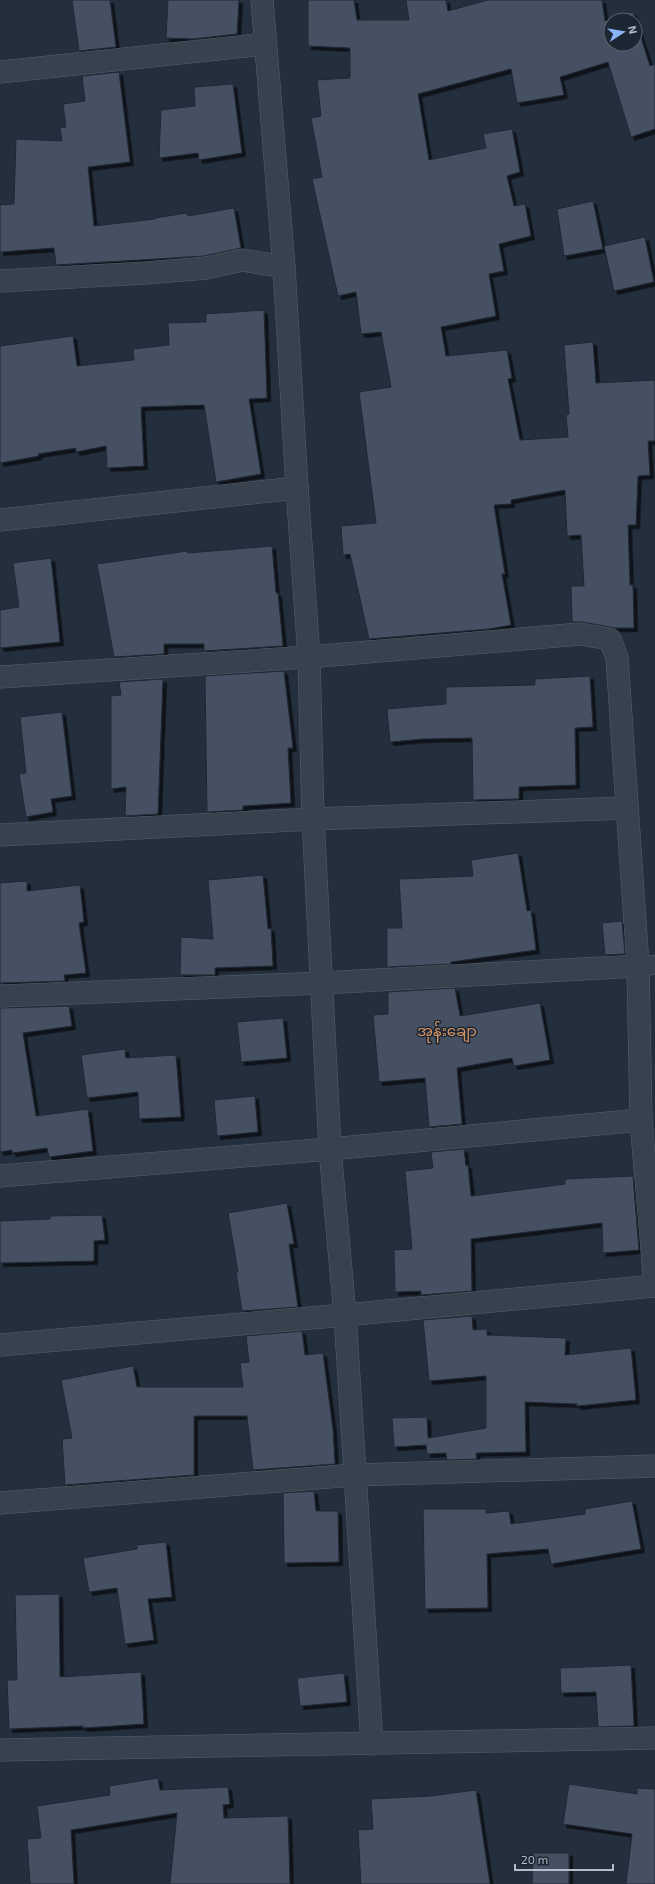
<svg xmlns="http://www.w3.org/2000/svg" width="655" height="1884" font-family="'Exo 2','Noto Sans Myanmar',sans-serif">
  <style>
    .building { fill: #455162; stroke: #1f2835; fill-rule: evenodd; filter: url(#shadow) }
    .lines { fill: none; stroke-linecap: round; stroke-linejoin: round }
    .lane-casing { stroke: #565f6c; stroke-width: 20 }
    .street-casing { stroke: #565f6c; stroke-width: 23 }
    .lane { stroke: #38414e; stroke-width: 19 }
    .street { stroke: #38414e; stroke-width: 22 }
    .labels { text-anchor: middle; dominant-baseline: central; stroke-width: 3; stroke-linejoin: round; paint-order: stroke }
    .quarter-label { font-size: 15px; fill: #d59563; stroke: #1d2633 }
  </style>
  <defs>
    <filter id="shadow"><feDropShadow dx="3.5" dy="3.5" stdDeviation="0" flood-color="#0009"/></filter>
  </defs>
  <rect width="100%" height="100%" fill="#242f3e"/>
  <g class="building">
    <path d="M72 0H110L116 47 79 51Z"/>
    <path d="M168 0H239L237 34 193 39 166 38Z"/>
    <path d="M308 0H354L357 20H409L406 0H446L448 11 488 0H602L605 21 633 12 650 66 655 64V129L631 137 608 62 560 77 564 95 517 103 511 69 418 94 429 160 486 148 483 134 512 129 520 172 507 176 514 206 525 204 531 236 499 244 504 271 489 274 496 316 441 327 446 356 507 350 512 378 508 379 520 440 568 437 566 415 569 414 564 345 593 342 596 383 655 380V441H648L650 475 638 476 636 525H628L630 585H633L634 628H616L582 622H572L571 586H584L581 535 567 536 565 490 511 500V504L494 505 505 574H502L511 625 489 629 369 639 350 554 343 555 341 526 376 523 359 392 391 387 381 332 361 334 356 292 338 296 312 179 322 177 311 118 321 116 317 80 350 78V48L308 46ZM611 20H635V44H611Z"/>
    <path d="M119 72 130 162 88 167 94 226 155 219V218L187 213 188 216 234 208 241 248 204 256 56 265 54 248 0 252V205L14 204 16 139 62 141 60 128 66 127 63 104 85 101 82 76Z"/>
    <path d="M233 84 242 153 199 160 198 153 159 158 161 110 195 106 194 87Z"/>
    <path d="M593 201 603 249 564 256 557 209Z"/>
    <path d="M645 237 654 282 614 291 604 246Z"/>
    <path d="M264 310 267 398 249 399 261 474 216 482 204 405 141 407 144 466 107 468 106 446 76 452V448L38 454 39 456 0 463V346L73 336 77 366 134 360 133 349 169 345 168 323 206 322V314Z"/>
    <path d="M272 546 276 593H278L283 646 204 651V644H164V654L114 657 97 564 187 551 188 553Z"/>
    <path d="M51 558 60 642 0 648V610L19 607 13 563Z"/>
    <path d="M284 671 293 748H288L291 803 243 806V810L207 812 205 676Z"/>
    <path d="M590 676 593 727 575 728 576 785 519 787V799L473 800 472 738 423 739 390 742 387 709 446 704V687L535 685V679Z"/>
    <path d="M163 679 158 814 125 816 126 787 111 789V696L121 695 119 682Z"/>
    <path d="M62 712 72 796 51 799 53 812 26 817 19 774 26 773 20 717Z"/>
    <path d="M518 853 527 911 531 910 536 950 451 962V964L387 967V928H402L399 879 473 876 471 860Z"/>
    <path d="M263 875 268 929 271 928 273 966 215 968V975H180L181 937 213 939 208 880Z"/>
    <path d="M27 881V891L80 885 84 922 79 923 86 973 64 975 65 981 0 983V883Z"/>
    <path d="M622 921 625 954 605 955 602 923Z"/>
    <path d="M455 988 460 1016 540 1003 550 1060 514 1066 512 1058 457 1068 462 1124 429 1127 425 1078 379 1082 373 1015 388 1014V992Z"/>
    <path d="M69 1006 72 1026 23 1033 36 1116 88 1109 93 1151 49 1157 47 1148 12 1153V1150L0 1152V1008Z"/>
    <path d="M283 1018 287 1058 241 1062 237 1022Z"/>
    <path d="M125 1049 126 1058 176 1055 181 1117 139 1119 138 1092 87 1098 81 1055Z"/>
    <path d="M255 1096 258 1132 217 1136 214 1100Z"/>
    <path d="M464 1149 466 1166 468 1165 471 1196 565 1184V1179L633 1176 639 1250 603 1253 602 1223 471 1239 472 1291 421 1295V1291L395 1292 394 1250 412 1249 405 1171 433 1168 431 1152Z"/>
    <path d="M287 1203 294 1244H289L298 1307 242 1311 236 1272H238L228 1213Z"/>
    <path d="M102 1215 105 1240 94 1241V1261L0 1263V1221L50 1219V1216Z"/>
    <path d="M472 1316 473 1330 487 1329V1335L566 1338 565 1355 631 1348 636 1400 577 1406V1404L525 1402 526 1452 476 1453 477 1459 447 1460 446 1453 427 1454 426 1445 394 1447 392 1418 427 1417 428 1438 486 1428V1376L429 1381 423 1320Z"/>
    <path d="M302 1331 305 1355 323 1353 333 1430 335 1464 253 1470 247 1416H194V1475L65 1485 62 1439 72 1438 61 1380 133 1366 137 1387H243L240 1363 249 1362 246 1336Z"/>
    <path d="M314 1491 316 1511H338L339 1562 284 1563 283 1493Z"/>
    <path d="M632 1501 641 1549 551 1564 548 1549 487 1554 488 1608 425 1609 423 1509H486V1513L509 1511 511 1524 585 1514V1509Z"/>
    <path d="M166 1542 172 1597 148 1599 154 1640 125 1644 117 1588 89 1592 83 1558 137 1549V1545Z"/>
    <path d="M59 1594 60 1677 141 1672 144 1724 83 1728V1726L9 1729 7 1680H17L15 1595Z"/>
    <path d="M631 1665 634 1726 598 1727 596 1692 561 1693 560 1668Z"/>
    <path d="M344 1673 347 1702 300 1706 297 1678Z"/>
    <path d="M158 1778 160 1790 228 1787 230 1804 223 1805 224 1818 288 1816 290 1884H170L177 1813 71 1830 74 1884H30L27 1839 41 1838 37 1806 110 1795 109 1786Z"/>
    <path d="M569 1784 637 1794V1788L655 1789V1884H626L632 1834 563 1824Z"/>
    <path d="M476 1790 490 1884H361L358 1830 373 1829 371 1799 430 1796Z"/>
    <path d="M533 1853H569V1884H532Z"/>
  </g>
  <g class="lines">
    <defs>
      <path id="lane" d="M638 966 655 965"/>
      <g id="street">
        <path d="M262 0 284 267 297 488 309 657 313 819 330 1149 345 1315 372 1744"/>
        <path d="M0 72 265 44"/>
        <path d="M0 281 145 273 206 268 242 260 284 267"/>
        <path d="M0 520 297 488"/>
        <path d="M0 677 309 657 580 634 610 639 617 658 638 966 641 1120 655 1286"/>
        <path d="M0 835 313 819 627 808"/>
        <path d="M0 996 322 983 638 966"/>
        <path d="M0 1176 330 1149 641 1120"/>
        <path d="M0 1345 345 1315 655 1286"/>
        <path d="M0 1503 354 1475 655 1466"/>
        <path d="M0 1750 655 1738"/>
      </g>
    </defs>
    <use href="#lane" class="lane-casing"/>
    <use href="#street" class="street-casing"/>
    <use href="#lane" class="lane"/>
    <use href="#street" class="street"/>
  </g>
  <g class="labels">
    <g class="quarter-label">
      <text x="447" y="1030">အုန်းချော</text>
    </g>
  </g>
  <g transform="translate(623 32) rotate(78)"><circle r="19" fill="#1d2633" stroke="#59626f"/>
  <path d="M0-3L7 15L0 10L-7 15Z" fill="#8ab4f8"/>
  <text y="-6" font-size="11" font-weight="bold" text-anchor="middle" fill="#b4bcc9">N</text>
  </g>
  <path d="M515 1864v6h98v-6" fill="none" stroke="#b4bcc9" stroke-width="2"/>
  <text x="521" y="1864" font-size="12" fill="#b4bcc9" stroke="#1d2633" stroke-width="3" paint-order="stroke">20 m</text>
</svg>
